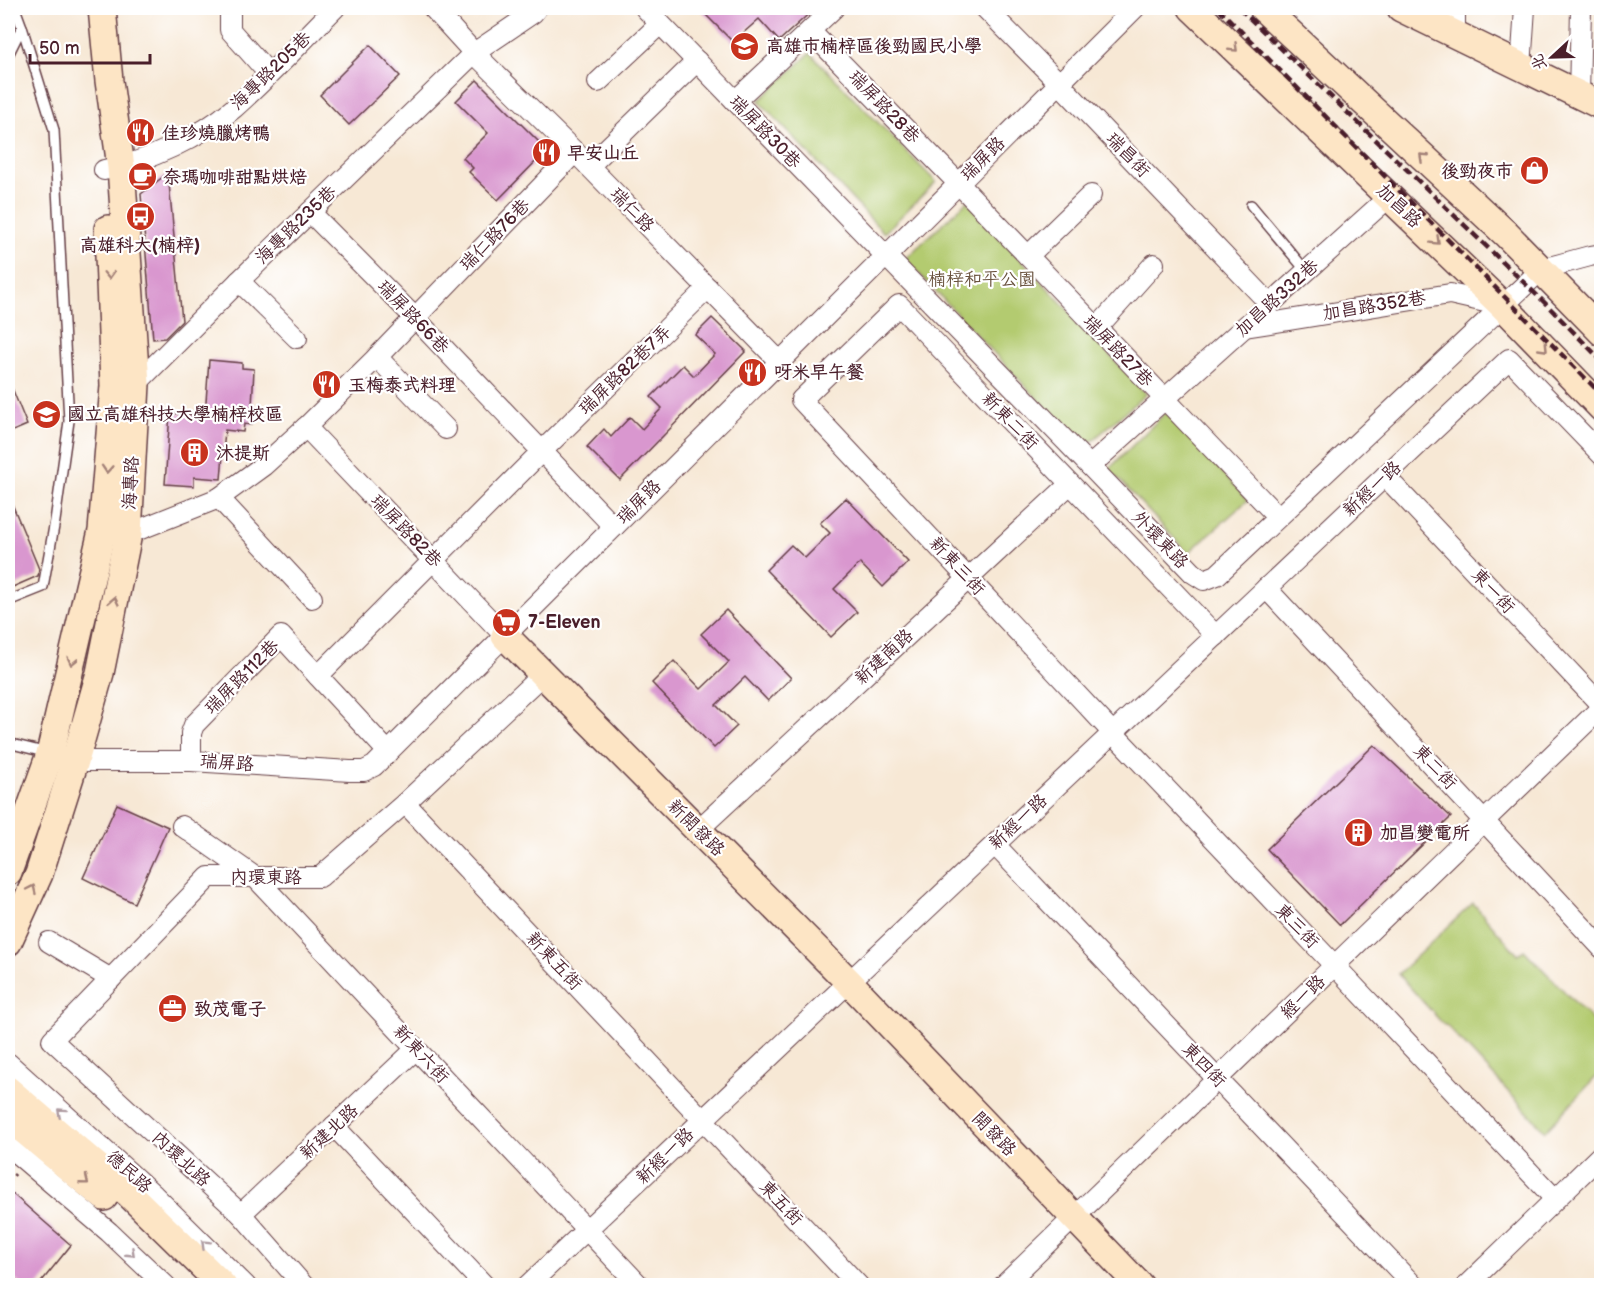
<svg xmlns="http://www.w3.org/2000/svg" width="1609" height="1293" font-family="'Balsamiq Sans','LXGW WenKai TC',sans-serif">
  <style>
    .green { fill: #b3cb6f; stroke: #7e754d; stroke-width: 1.5 }
    .building { fill: #d997cf }
    .lines { fill: none; stroke-linecap: round; stroke-linejoin: round }
    .lane-casing { stroke: #643d44; stroke-width: 12 }
    .street-casing { stroke: #643d44; stroke-width: 22 }
    .secondary-casing { stroke: #643d44; stroke-width: 30 }
    .path { stroke: #643d44; stroke-width: 3; stroke-dasharray: 4.5 4.5; stroke-linecap: butt }
    .lane { stroke: #fff; stroke-width: 9 }
    .street { stroke: #fff; stroke-width: 20 }
    .secondary { stroke: #fde5c5; stroke-width: 27 }
    .rail { stroke: #4a1f2b; stroke-width: 4.5; stroke-dasharray: 9 4.5; stroke-linecap: butt }
    .oneway { stroke: #a48278 }
    .oneway2 { stroke: #ae9aa0 }
    .labels { text-anchor: middle; dominant-baseline: central; stroke-width: 4.5; stroke-linejoin: round; paint-order: stroke }
    .poi-label { font-size: 18px; font-weight: bold; fill: #4a1f2b; stroke: #fff; text-anchor: start }
    .street-label { font-size: 18px; fill: #4a1f2b; stroke: #fff }
    .park-label { font-size: 18px; fill: #6a533f; stroke: #fff }
  </style>
  <rect width="100%" height="100%" fill="#fff"/>
  <filter id="ink" filterUnits="userSpaceOnUse"><feTurbulence type="fractalNoise" baseFrequency=".0167" numOctaves="2"/><feDisplacementMap in="SourceGraphic" scale="12" xChannelSelector="R" yChannelSelector="G"/><feConvolveMatrix kernelMatrix="1 2 1 2 8 2 1 2 1" color-interpolation-filters="sRGB"/></filter>
  <filter id="wash" filterUnits="userSpaceOnUse"><feTurbulence type="fractalNoise" baseFrequency=".008" numOctaves="4" result="noise"/><feDisplacementMap in="SourceGraphic" scale="24" xChannelSelector="R" yChannelSelector="G"/><feGaussianBlur stdDeviation="1.35" result="paint"/><feColorMatrix in="noise" values="0 0 0 0 0 0 0 0 0 0 0 0 0 0 0 0 0 1.4 0 .05"/><feComposite in="paint" operator="in"/></filter>
  <g filter="url(#wash)">
    <rect width="100%" height="100%" fill="#f7e8d5"/>
    <g class="green">
      <path d="M810 53 936 182 884 233 759 101Z"/>
      <path d="M967 201 1146 394 1084 448 905 259Z"/>
      <path d="M1166 412 1248 500 1188 553 1109 469Z"/>
      <path d="M1473 903 1518 955 1524 950 1601 1029V1072L1545 1131 1446 1025H1444L1398 974Z"/>
    </g>
    <g id="blocks">
      <g class="building">
        <path d="M699 8H815L779 41 759 19 733 42Z"/>
        <path d="M370 45 400 76 349 125 320 95Z"/>
        <path d="M477 80 547 150 498 200 469 172 473 168 463 158 488 133 456 101Z"/>
        <path d="M168 173 182 321 165 338 153 339 141 194Z"/>
        <path d="M712 318 746 351 620 480 587 447 604 429 611 437 630 417 642 429 662 408 651 397 683 365 694 376 715 354 695 335Z"/>
        <path d="M209 360 242 363V368L254 369 251 425 244 424 243 432 225 430 221 479 194 477V486L165 484 170 413 205 416Z"/>
        <path d="M8 378 27 425 8 433Z"/>
        <path d="M8 494 39 569 38 576 8 589Z"/>
        <path d="M846 498 908 562 883 587 860 563 834 589 857 612 831 637 766 570 791 545 805 558 830 533 820 523Z"/>
        <path d="M726 610 791 678 768 701 745 677 716 705 737 726 714 748 652 683 674 661 701 689 729 662 701 634Z"/>
        <path d="M1374 745 1451 817 1340 925 1267 849Z"/>
        <path d="M117 804 168 827 134 903 83 878Z"/>
        <path d="M8 1190 71 1245 38 1286H22L8 1272Z"/>
      </g>
    </g>
  </g>
  <g filter="url(#ink)">
    <use href="#blocks" fill-opacity="0" stroke="#643d44" stroke-width="1.5"/>
    <g class="lines">
      <defs>
        <g id="lane">
          <path d="M8 55 22 27 15 8"/>
          <path d="M1251 205 1307 272"/>
          <path d="M8 601 43 587 55 521 69 421 54 130 22 27"/>
          <path d="M8 743 48 753"/>
        </g>
        <g id="street">
          <path d="M230 8V30L269 74"/>
          <path d="M433 8 474 53 575 152 780 362"/>
          <path d="M645 8 1090 466 1193 573 1204 580 1217 575 1542 269 1590 256 1602 254"/>
          <path d="M985 8 1059 83 1270 304"/>
          <path d="M1455 8V34"/>
          <path d="M810 31 959 184 1278 517"/>
          <path d="M1521 67 1525 8"/>
          <path d="M598 82 660 24"/>
          <path d="M1579 95 1581 8"/>
          <path d="M735 101 834 8"/>
          <path d="M589 166 697 61"/>
          <path d="M104 170C147 162 201 137 234 108 269 77 303 40 335 8"/>
          <path d="M310 212 415 318 614 527"/>
          <path d="M1028 256 1091 195"/>
          <path d="M239 281 297 338"/>
          <path d="M1245 327 1450 294 1503 306"/>
          <path d="M1097 328 1154 264"/>
          <path d="M377 357 446 429"/>
          <path d="M136 384 239 281 474 53 533 13 537 8"/>
          <path d="M306 427 505 636"/>
          <path d="M1090 466 1389 197"/>
          <path d="M1385 476 1602 706"/>
          <path d="M219 498 312 598"/>
          <path d="M117 533 128 534 219 498 263 466 306 427 377 357 575 152"/>
          <path d="M1266 588 1484 821 1602 948"/>
          <path d="M1216 636 899 305 801 400 1113 733 1335 966 1555 1199"/>
          <path d="M318 676 542 451 708 288"/>
          <path d="M64 758 75 761H191L350 771H364L374 766 1135 8"/>
          <path d="M191 761V733L194 725 281 636 388 752"/>
          <path d="M405 803 859 1286"/>
          <path d="M182 826 255 877 416 1049 640 1286"/>
          <path d="M698 830 1070 484"/>
          <path d="M995 845 1414 1286"/>
          <path d="M49 942 111 979"/>
          <path d="M8 1063 154 1195 246 1286"/>
          <path d="M334 1126 485 1286"/>
          <path d="M8 1146 109 1232 166 1286"/>
          <path d="M241 1214 416 1049"/>
          <path d="M304 1286 241 1214 52 1040 209 877H320L405 803 543 674"/>
          <path d="M527 1286 1509 359 1602 455"/>
          <path d="M1003 1286 1602 707"/>
          <path d="M1466 1286 1602 1154"/>
        </g>
        <g id="secondary">
          <path d="M1192 8 1503 306 1602 408"/>
          <path d="M1263 8 1506 234 1602 332"/>
          <path d="M1401 8 1602 106"/>
          <path d="M505 636 849 982 1140 1286"/>
          <path d="M8 872 50 754 102 531 114 386 108 229"/>
          <path d="M8 942 39 874 75 761 100 673 128 534 136 384 121 167 109 81 102 8"/>
          <path d="M8 1090 129 1194 223 1286"/>
          <path d="M8 1117 104 1197"/>
        </g>
      </defs>
      <use href="#lane" class="lane-casing"/>
      <use href="#street" class="street-casing"/>
      <use href="#secondary" class="secondary-casing"/>
      <path class="path" d="M8 1183 15 1174"/>
      <use href="#lane" class="lane"/>
      <use href="#street" class="street"/>
      <use href="#secondary" class="secondary"/>
      <g class="rail">
        <path d="M1218 8 1602 395"/>
        <path d="M1239 8 1541 299 1602 361"/>
      </g>
    </g>
    <defs><path id="oneway-chevron" d="M-2-3.5L2.5 0L-2 3.5" fill="none" stroke-width="1.6" stroke-linecap="round" stroke-linejoin="round" transform="scale(1.5)"/></defs>
    <g class="oneway">
      <use href="#oneway-chevron" transform="translate(1234 48) rotate(44)"/>
      <use href="#oneway-chevron" transform="translate(1423 157) rotate(-137)"/>
      <use href="#oneway-chevron" transform="translate(1436 241) rotate(44)"/>
      <use href="#oneway-chevron" transform="translate(109 275) rotate(88)"/>
      <use href="#oneway-chevron" transform="translate(1544 348) rotate(46)"/>
      <use href="#oneway-chevron" transform="translate(107 469) rotate(94)"/>
      <use href="#oneway-chevron" transform="translate(114 601) rotate(-79)"/>
      <use href="#oneway-chevron" transform="translate(72 661) rotate(103)"/>
      <use href="#oneway-chevron" transform="translate(32 889) rotate(-65)"/>
      <use href="#oneway-chevron" transform="translate(85 1181) rotate(39)"/>
    </g>
    <g class="oneway2">
      <use href="#oneway-chevron" transform="translate(61 1112) rotate(-138)"/>
      <use href="#oneway-chevron" transform="translate(205 1244) rotate(-136)"/>
      <use href="#oneway-chevron" transform="translate(131 1253) rotate(43)"/>
    </g>
  </g>
  <defs>
    <symbol id="school-disc" viewBox="-11 -11 22 22"><circle r="9.5" fill="#c8321e" stroke="#fff"/><path d="M0-5L7-2L0 1L-7-2ZM-4 1L0 2.5L4 1V4Q0 6-4 4Z" fill="#fff"/></symbol>
    <symbol id="restaurant-disc" viewBox="-11 -11 22 22"><circle r="9.5" fill="#c8321e" stroke="#fff"/><path d="M-5-6h1v4h1v-4h1v4h1v-4h1v5L-1.5 .5V6h-2V.5L-5-1ZM5-6V6H3V1.5H1.5Q1.5-4 5-6Z" fill="#fff"/></symbol>
    <symbol id="shop-disc" viewBox="-11 -11 22 22"><circle r="9.5" fill="#c8321e" stroke="#fff"/><path d="M-5-2.5h2.3a2.7 3.5 0 0 1 5.4 0H5L5.5 6h-11ZM-1.5-2.5h3a1.5 2.3 0 0 0-3 0Z" fill="#fff"/></symbol>
    <symbol id="cafe-disc" viewBox="-11 -11 22 22"><circle r="9.5" fill="#c8321e" stroke="#fff"/><path d="M-5.5-4.5H6V0H3Q3 3.5 0 3.5H-2.5Q-5.5 3.5-5.5 0ZM3-3.2v2h1.7v-2ZM-6 4.5H4V6H-6Z" fill="#fff"/></symbol>
    <symbol id="bus-disc" viewBox="-11 -11 22 22"><circle r="9.5" fill="#c8321e" stroke="#fff"/><path d="M-5-6H5V4H4V6H2V4H-2V6H-4V4H-5ZM-3.5-4V0h7V-4ZM-3.5 1.2v1.5H-2V1.2ZM2 1.2v1.5H3.5V1.2Z" fill="#fff"/></symbol>
    <symbol id="university-disc" viewBox="-11 -11 22 22"><circle r="9.5" fill="#c8321e" stroke="#fff"/><path d="M0-5L7-2L0 1L-7-2ZM-4 1L0 2.5L4 1V4Q0 6-4 4Z" fill="#fff"/></symbol>
    <symbol id="building-disc" viewBox="-11 -11 22 22"><circle r="9.5" fill="#c8321e" stroke="#fff"/><path d="M-4-6H4V6H1V3H-1V6H-4ZM-2.5-4.3h1.7v1.8h-1.7ZM.8-4.3h1.7v1.8H.8ZM-2.5-1h1.7V.8h-1.7ZM.8-1h1.7V.8H.8Z" fill="#fff"/></symbol>
    <symbol id="supermarket-disc" viewBox="-11 -11 22 22"><circle r="9.5" fill="#c8321e" stroke="#fff"/><path d="M-6-5.5h2.5l.6 2H6L4.5 2H-2.5L-4.4-4H-6ZM-1.5 3.2a1.3 1.3 0 1 0 .1 0ZM3 3.2a1.3 1.3 0 1 0 .1 0Z" fill="#fff"/></symbol>
    <symbol id="office-disc" viewBox="-11 -11 22 22"><circle r="9.5" fill="#c8321e" stroke="#fff"/><path d="M-6-3h4V-5.5h4V-3h4V5H-6ZM-1-4.5V-3h2v-1.5ZM-6 0V1H6V0Z" fill="#fff"/></symbol>
  </defs>
  <g fill-rule="evenodd">
    <use href="#school-disc" x="728" y="30" width="33" height="33"/>
    <use href="#restaurant-disc" x="124" y="116" width="33" height="33"/>
    <use href="#restaurant-disc" x="530" y="136" width="33" height="33"/>
    <use href="#shop-disc" x="1518" y="154" width="33" height="33"/>
    <use href="#cafe-disc" x="126" y="160" width="33" height="33"/>
    <use href="#bus-disc" x="124" y="200" width="33" height="33"/>
    <use href="#restaurant-disc" x="736" y="356" width="33" height="33"/>
    <use href="#restaurant-disc" x="310" y="368" width="33" height="33"/>
    <use href="#university-disc" x="30" y="398" width="33" height="33"/>
    <use href="#building-disc" x="178" y="436" width="33" height="33"/>
    <use href="#supermarket-disc" x="490" y="606" width="33" height="33"/>
    <use href="#building-disc" x="1342" y="816" width="33" height="33"/>
    <use href="#office-disc" x="156" y="992" width="33" height="33"/>
  </g>
  <g class="labels">
    <g class="poi-label">
      <text x="766" y="46">高雄市楠梓區後勁國民小學</text>
      <text x="162" y="133">佳珍燒臘烤鴨</text>
      <text x="567" y="153">早安山丘</text>
      <text x="1513" y="171" text-anchor="end">後勁夜市</text>
      <text x="163" y="177">奈瑪咖啡甜點烘焙</text>
      <text x="140" y="245" text-anchor="middle">高雄科大(楠梓)</text>
      <text x="774" y="372">呀米早午餐</text>
      <text x="348" y="385">玉梅泰式料理</text>
      <text x="67" y="414">國立高雄科技大學楠梓校區</text>
      <text x="216" y="453">沐提斯</text>
      <text x="528" y="622">7-Eleven</text>
      <text x="1380" y="833">加昌變電所</text>
      <text x="194" y="1009">致茂電子</text>
    </g>
    <g class="street-label">
      <text transform="translate(271 71) rotate(-44)">海專路205巷</text>
      <text transform="translate(884 107) rotate(46)">瑞屏路28巷</text>
      <text transform="translate(765 132) rotate(46)">瑞屏路30巷</text>
      <text transform="translate(1128 155) rotate(46)">瑞昌街</text>
      <text transform="translate(983 159) rotate(-45)">瑞屏路</text>
      <text transform="translate(1399 206) rotate(44)">加昌路</text>
      <text transform="translate(632 210) rotate(46)">瑞仁路</text>
      <text transform="translate(296 225) rotate(-44)">海專路235巷</text>
      <text transform="translate(495 235) rotate(-46)">瑞仁路76巷</text>
      <text transform="translate(1277 298) rotate(-42)">加昌路332巷</text>
      <text transform="translate(1374 306) rotate(-9)">加昌路352巷</text>
      <text transform="translate(413 317) rotate(46)">瑞屏路66巷</text>
      <text transform="translate(1118 351) rotate(46)">瑞屏路27巷</text>
      <text transform="translate(625 370) rotate(-44)">瑞屏路82巷7弄</text>
      <text transform="translate(1010 421) rotate(46)">新東二街</text>
      <text transform="translate(131 483) rotate(-87)">海專路</text>
      <text transform="translate(1372 489) rotate(-43)">新經一路</text>
      <text transform="translate(639 502) rotate(-45)">瑞屏路</text>
      <text transform="translate(406 531) rotate(46)">瑞屏路82巷</text>
      <text transform="translate(1160 540) rotate(46)">外環東路</text>
      <text transform="translate(957 566) rotate(47)">新東三街</text>
      <text transform="translate(1493 591) rotate(47)">東一街</text>
      <text transform="translate(884 657) rotate(-43)">新建南路</text>
      <text transform="translate(242 677) rotate(-45)">瑞屏路112巷</text>
      <text transform="translate(227 763) rotate(4)">瑞屏路</text>
      <text transform="translate(1435 767) rotate(47)">東二街</text>
      <text transform="translate(1018 822) rotate(-43)">新經一路</text>
      <text transform="translate(696 828) rotate(45)">新開發路</text>
      <text x="266" y="877">內環東路</text>
      <text transform="translate(1297 926) rotate(46)">東三街</text>
      <text transform="translate(554 961) rotate(47)">新東五街</text>
      <text transform="translate(1303 997) rotate(-44)">經一路</text>
      <text transform="translate(421 1054) rotate(47)">新東六街</text>
      <text transform="translate(1204 1065) rotate(46)">東四街</text>
      <text transform="translate(329 1132) rotate(-43)">新建北路</text>
      <text transform="translate(994 1134) rotate(46)">開發路</text>
      <text transform="translate(665 1156) rotate(-44)">新經一路</text>
      <text transform="translate(181 1159) rotate(43)">內環北路</text>
      <text transform="translate(129 1172) rotate(42)">德民路</text>
      <text transform="translate(781 1203) rotate(47)">東五街</text>
    </g>
    <g class="park-label">
      <text x="982" y="279">楠梓和平公園</text>
    </g>
  </g>
  <rect width="1609" height="1293" fill="none" stroke="#fff" stroke-width="30"/>
  <g transform="translate(1552 57) rotate(248)" stroke="#ffffff" stroke-width="4.5" paint-order="stroke">
  <path d="M0-4.5L10 22L0 15L-10 22Z" fill="#4a1f2b"/>
  <text y="-9" font-size="16" font-weight="bold" text-anchor="middle" fill="#4a1f2b">北</text>
  </g>
  <path d="M30 54v9h120v-9" fill="none" stroke="#4a1f2b" stroke-width="3"/>
  <text x="39" y="54" font-size="18" fill="#4a1f2b" stroke="#ffffff" stroke-width="4.5" paint-order="stroke">50 m</text>
</svg>
